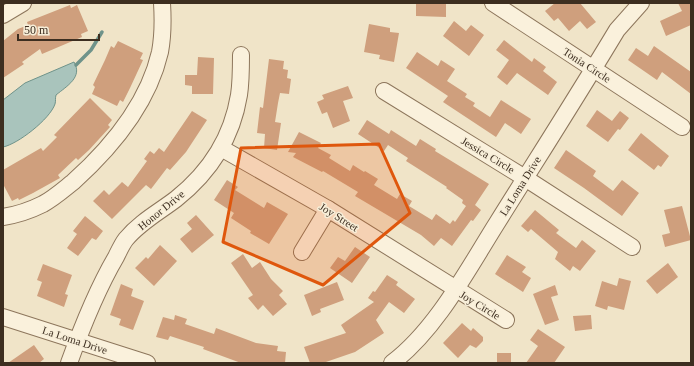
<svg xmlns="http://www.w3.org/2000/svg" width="694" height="366" font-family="Georgia,serif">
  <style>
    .water { fill: #a9c4bc; stroke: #6f938a }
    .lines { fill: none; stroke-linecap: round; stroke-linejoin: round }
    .stream { stroke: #6f938a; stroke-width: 3.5 }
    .building { fill: #cf9f7d }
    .minor-casing { stroke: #8d765c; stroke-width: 18 }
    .minor { stroke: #faf1dc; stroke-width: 16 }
    .marked { fill: #df570d; fill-opacity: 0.2; stroke: #df570d; stroke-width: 3; stroke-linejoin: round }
    .labels { text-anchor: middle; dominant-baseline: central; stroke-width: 3; stroke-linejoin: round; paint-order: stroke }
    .street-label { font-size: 11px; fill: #3d2e20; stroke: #f7eed8 }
  </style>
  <rect width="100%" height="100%" fill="#f0e4c8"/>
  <path class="water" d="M74 62C83 77 67 86 56 95 55 98 56 101 55 104 50 119 18 144 3 147V100L25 83Z"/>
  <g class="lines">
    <path class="stream" d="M76 65 91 50 102 32"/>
  </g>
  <g class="building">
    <path d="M416 3H446V17L416 16Z"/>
    <path d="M555 3H580L596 22 587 29 580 21 569 31 558 18 554 21 545 11Z"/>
    <path d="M678 3H691V25L666 36 660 21 682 11Z"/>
    <path d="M70 5 71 8 77 5 88 31 81 34 82 37 42 54 40 49 22 62 24 64 3 78V41L18 29 28 25 27 22Z"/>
    <path d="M454 21 466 31 471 25 484 35 469 56 443 36Z"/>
    <path d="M369 24 390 28V32L399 33 394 62 379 59 380 55 364 52Z"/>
    <path d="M504 40 532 62 534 58 546 67 543 71 557 82 548 95 517 73 507 85 497 77 509 60 496 50Z"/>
    <path d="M118 41 143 53 140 59 143 60 130 88 123 102 120 100 117 106 92 94 95 87 93 85 105 60 111 46 114 48Z"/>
    <path d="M654 46 691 72V94L662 72 657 80 628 60 636 48 648 56Z"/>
    <path d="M417 52 438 66 441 60 455 69 447 81 467 94 465 97 475 103 473 106 490 117 501 100 531 119 521 134 505 123 496 137 443 102 448 96 406 68Z"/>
    <path d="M198 57 214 58 213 94H192V86L185 85V75H197Z"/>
    <path d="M269 59 284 61 283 69 288 70 287 78 291 79 289 94 280 93 278 103 275 122 281 123 277 150 264 148 265 134 257 133 260 107 263 108Z"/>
    <path d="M348 86 353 98 343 101 350 121 333 128 327 112 322 114 317 102 324 99 322 95Z"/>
    <path d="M90 98 112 120 108 125 110 127 89 150 78 160 76 158 58 175 60 178 33 193 19 200 18 198 12 201 3 184V170L41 148 43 151 57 137 54 135Z"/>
    <path d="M597 110 612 121 620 111 629 118 620 130 618 129 608 142 586 126Z"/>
    <path d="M192 111 207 120 186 152 170 170 167 168 151 189 146 185 112 219 93 201 104 190 109 195 122 182 128 187 147 161 144 159 150 151 154 154 159 148 164 152Z"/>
    <path d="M367 120 389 134 391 130 416 146 420 139 436 149 435 151 489 184 475 205 481 210 473 221 471 220 452 246 441 238 434 246 421 235 355 196 358 192 323 171 322 172 293 157 296 153 288 152 299 132 321 143 318 148 331 155 329 158 350 171 353 165 364 172 365 171 378 179 374 185 397 199 400 194 412 201 409 206 432 220 436 214 450 224 453 220 455 222 466 206 462 203 463 200 446 188 447 187 406 161 408 158 388 145 384 151 358 134Z"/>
    <path d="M641 133 669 156 661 167 658 165 654 170 628 150Z"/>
    <path d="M566 150 596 171 593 176 613 191 622 180 639 193 622 216 584 188 554 168Z"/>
    <path d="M227 180 238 187 235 190 264 208 267 202 288 214 269 244 250 233 251 231 231 218 234 213 214 200Z"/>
    <path d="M682 206 691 240 665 247 662 235 670 233 664 210Z"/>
    <path d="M535 210 559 230 556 233 576 248 582 240 596 251 580 271 573 266 570 271 555 259 558 252 531 229 528 232 521 226Z"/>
    <path d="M196 215 214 235 192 253 180 239 192 229 187 223Z"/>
    <path d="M85 216 103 231 96 240 92 238 78 256 67 248 77 234 73 231Z"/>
    <path d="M160 245 177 261 154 286 135 268 146 257 148 259Z"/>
    <path d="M355 247 370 257 352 283 330 268 338 257 345 261Z"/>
    <path d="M243 254 252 268 260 262 271 279 283 291 279 295 287 304 273 316 263 305 258 310 248 298 253 295 231 263Z"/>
    <path d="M507 255 526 267 522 272 531 278 523 292 495 274Z"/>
    <path d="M668 263 678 277 657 294 646 281Z"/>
    <path d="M43 264 72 275 65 294 68 295 64 307 37 296 42 282 37 280Z"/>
    <path d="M387 275 398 282 396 285 415 299 404 313 389 302 376 320 384 333 355 352 323 363H310L304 347 346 333 341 325 374 302 368 298 373 291 375 292Z"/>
    <path d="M619 278 631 281 624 310 608 306 607 310 595 306 602 281 617 286Z"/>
    <path d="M337 282 344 300 320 309 321 312 312 316 304 295Z"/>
    <path d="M121 284 133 289 131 296 144 301 133 330 119 325 121 319 110 315Z"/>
    <path d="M555 285 558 295 551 297 559 320 545 325 533 294Z"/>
    <path d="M175 315 187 319 185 324 214 334 216 328 256 343 278 346 277 351 286 352 285 363H241L203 349 204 347 170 336 168 340 156 337 163 317 174 320Z"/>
    <path d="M591 315 592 329 575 331 573 316Z"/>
    <path d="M462 323 471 331 473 328 483 337V341L476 348 470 345 458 358 443 343Z"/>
    <path d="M538 329 565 347 554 363H526L538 346 530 340Z"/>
    <path d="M34 345 44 359 39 363H8Z"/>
    <rect x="497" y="353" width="14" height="10"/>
  </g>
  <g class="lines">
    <defs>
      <g id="minor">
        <path d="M493 3 682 127"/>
        <path d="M3 15 23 3"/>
        <path d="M384 91 525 178 632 247"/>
        <path d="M221 148 328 209 506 320"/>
        <path d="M3 217C16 215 31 210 43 204 54 198 63 190 73 182 112 147 148 104 160 52 163 36 163 19 162 3"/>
        <path d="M302 252 328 209"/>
        <path d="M3 317 147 363"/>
        <path d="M69 363C82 327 96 291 116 257 119 251 122 244 126 239 140 222 159 212 176 199 210 172 232 138 239 95 241 82 241 68 241 55"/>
        <path d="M392 363C436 330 468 269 497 223 537 159 578 95 617 30L641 3"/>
      </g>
    </defs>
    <use href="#minor" class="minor-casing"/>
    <use href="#minor" class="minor"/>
  </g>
  <path class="marked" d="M379 144 410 213 323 285 223 242 241 148Z"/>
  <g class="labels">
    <g class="street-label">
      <text transform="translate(587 65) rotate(33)">Tonia Circle</text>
      <text transform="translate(488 155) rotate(31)">Jessica Circle</text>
      <text transform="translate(520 186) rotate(-58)">La Loma Drive</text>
      <text transform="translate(161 210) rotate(-39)">Honor Drive</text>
      <text transform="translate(339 217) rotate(32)">Joy Street</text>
      <text transform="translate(480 305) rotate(31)">Joy Circle</text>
      <text transform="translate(75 340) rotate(18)">La Loma Drive</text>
    </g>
  </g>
  <rect width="694" height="366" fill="none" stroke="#3d2e20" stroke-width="8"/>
  <path d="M18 34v6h81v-6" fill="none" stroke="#3d2e20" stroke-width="2"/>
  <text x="24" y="34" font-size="12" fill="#3d2e20" stroke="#f7eed8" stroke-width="3" paint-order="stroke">50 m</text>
</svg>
